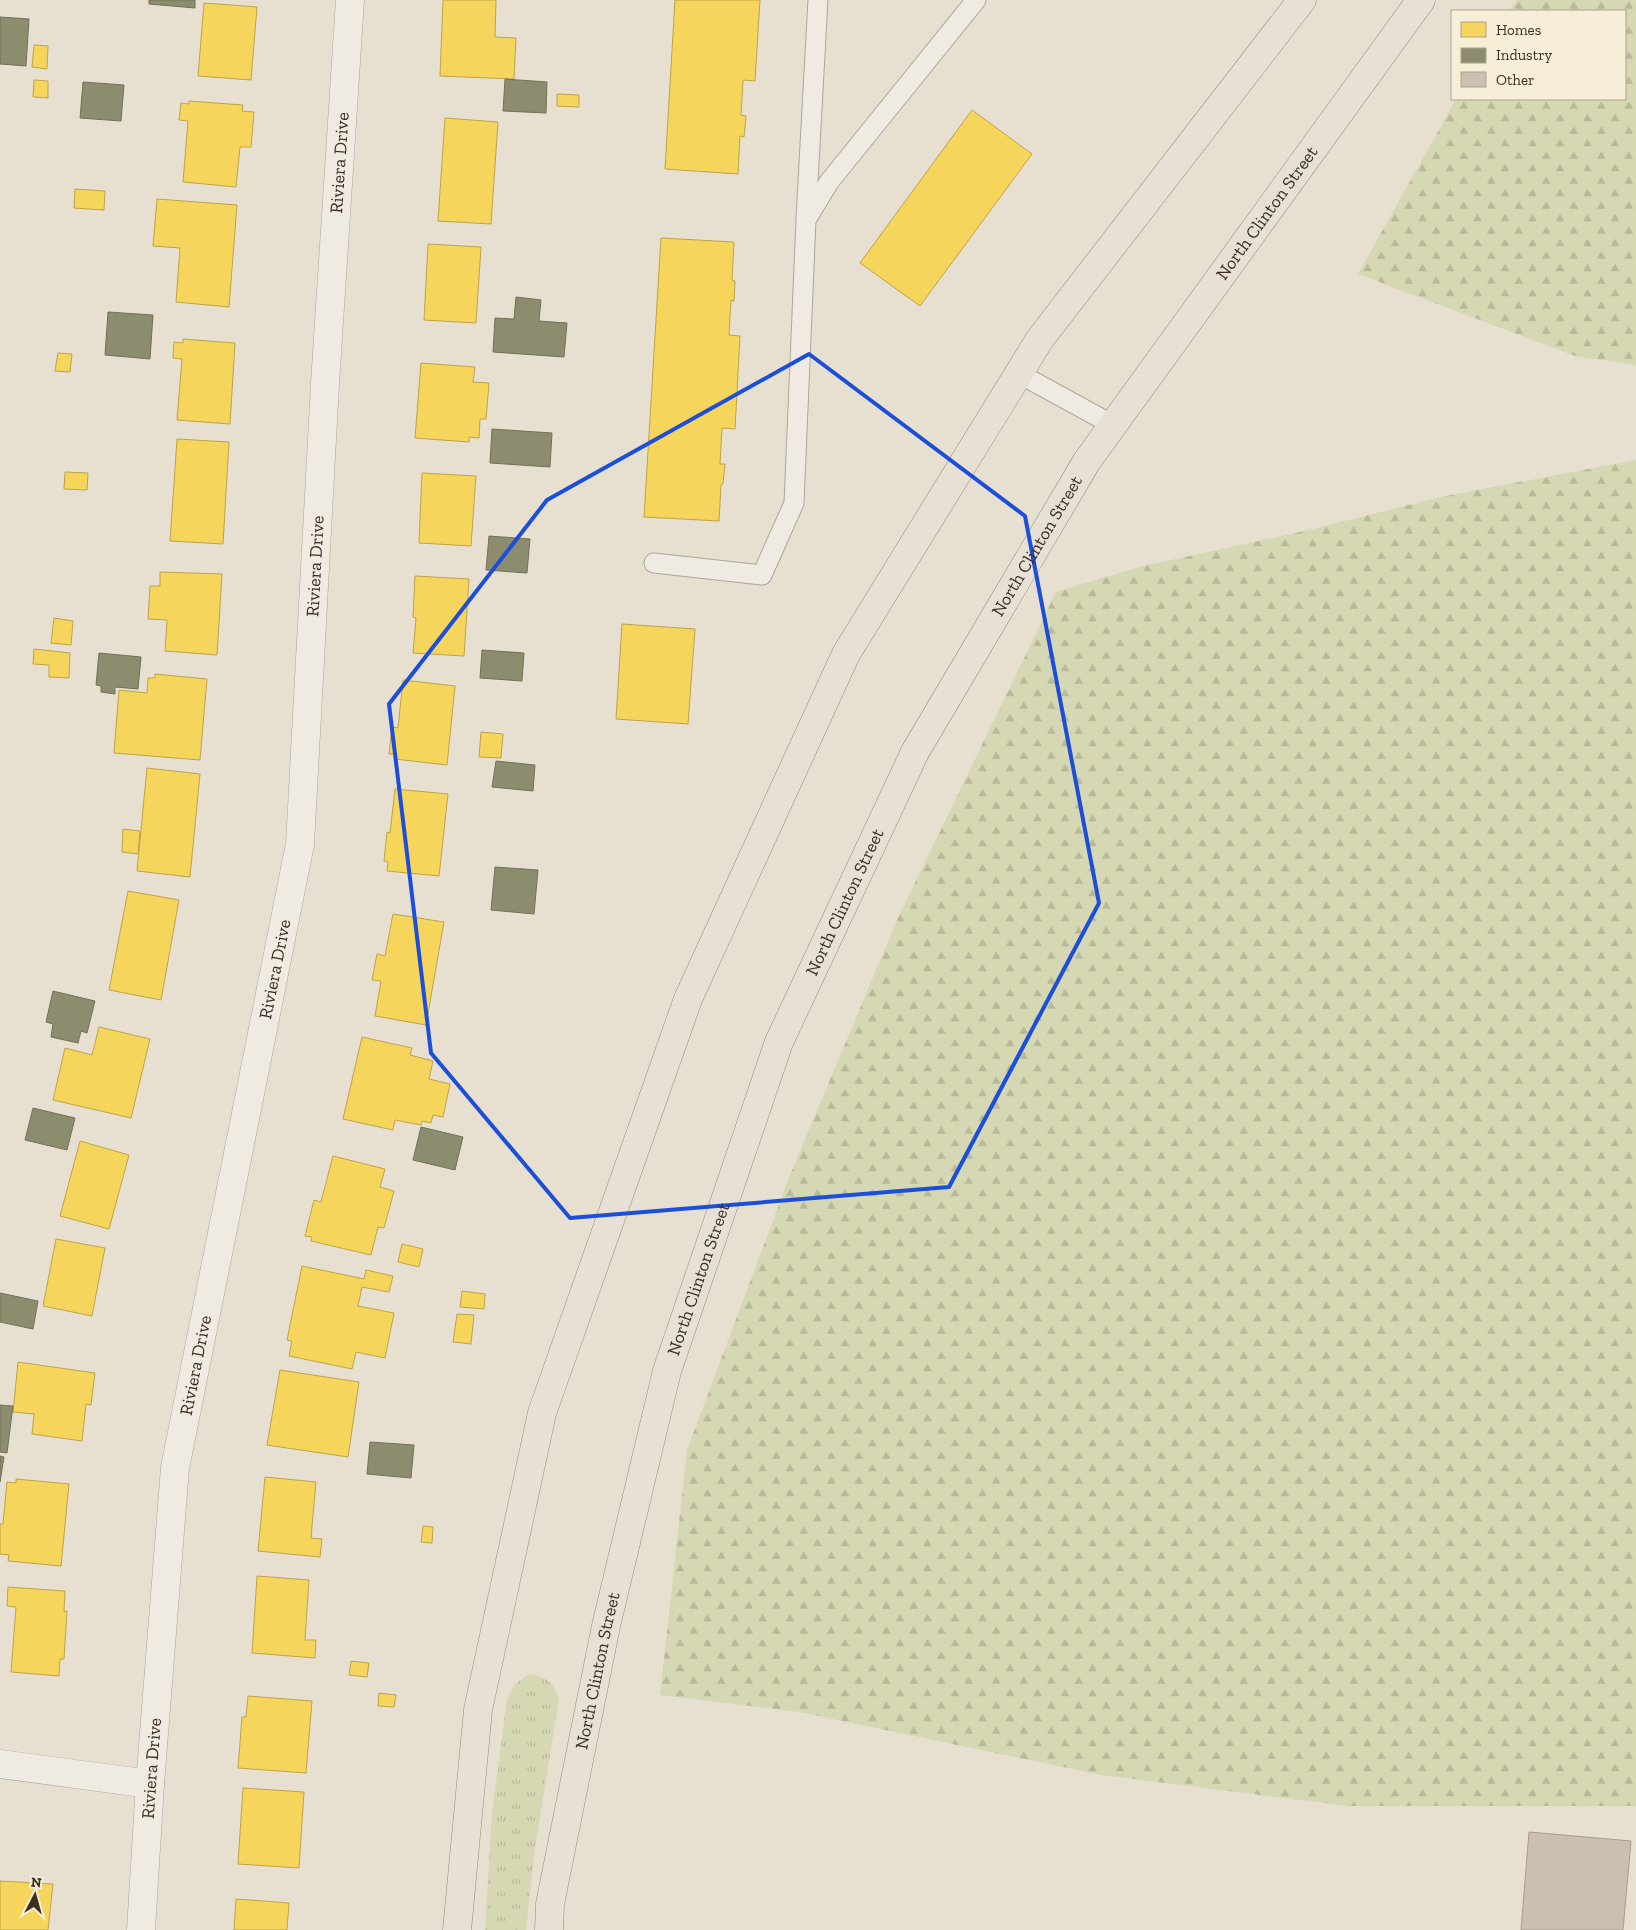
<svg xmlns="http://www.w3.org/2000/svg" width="1636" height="1930" font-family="'Zilla Slab',serif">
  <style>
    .grass { fill: url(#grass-tufts) }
    .forest { fill: url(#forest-firs) }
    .homes { fill: #f6d55c; stroke: #bea34a }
    .industry { fill: #8c8c6e; stroke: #747057 }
    .building { fill: #cbbfb2; stroke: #a89c90 }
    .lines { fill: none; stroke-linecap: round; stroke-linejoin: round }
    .lane-casing { stroke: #ada599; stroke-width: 21 }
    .street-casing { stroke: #ada599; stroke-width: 29 }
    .primary-casing { stroke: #928b80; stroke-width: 29 }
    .lane { stroke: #efebe3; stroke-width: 19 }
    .street { stroke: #efebe3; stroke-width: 28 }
    .primary { stroke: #e6e1d4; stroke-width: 28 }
    .marked { fill: none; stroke: #1d4ed8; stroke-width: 4; stroke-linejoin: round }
    .labels { text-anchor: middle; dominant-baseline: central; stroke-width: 5; stroke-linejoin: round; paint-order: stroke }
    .street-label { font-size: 18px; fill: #3d2e20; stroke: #f7eed8 }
  </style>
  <defs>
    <pattern id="grass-tufts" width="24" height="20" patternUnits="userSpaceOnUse" patternTransform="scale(1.25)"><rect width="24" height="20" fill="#d6d7b3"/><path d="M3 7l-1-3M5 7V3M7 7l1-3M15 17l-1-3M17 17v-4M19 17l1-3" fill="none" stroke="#b9b99a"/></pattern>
    <pattern id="forest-firs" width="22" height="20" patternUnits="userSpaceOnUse" patternTransform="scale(1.25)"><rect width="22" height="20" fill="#d6d7b3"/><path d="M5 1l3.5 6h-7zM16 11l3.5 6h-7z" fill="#b9b99a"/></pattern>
  </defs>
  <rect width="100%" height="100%" fill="#e7e0d1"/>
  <path class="grass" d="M530 1674C548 1678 553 1682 559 1699L535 1848 526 1930H485L492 1812 507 1699C513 1686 518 1680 530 1674Z"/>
  <g class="forest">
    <path d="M1517 0H1636V365L1575 356 1358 274 1456 99H1625V11H1509Z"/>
    <path d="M1636 460V1806H1349L1101 1775 799 1712 660 1695 687 1450 790 1175 897 920 1056 592 1139 567 1313 529 1440 497Z"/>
  </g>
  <g class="homes">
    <path d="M443 0H496L495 37 516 38 514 79 440 76Z"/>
    <path d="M675 0H760L755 81 743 80 741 115 746 116 744 137 740 136 738 174 665 169Z"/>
    <path d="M204 3 257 7 251 80 198 76Z"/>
    <path d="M34 45 48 46 47 69 32 67Z"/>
    <path d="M34 80 48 81V98L33 97Z"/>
    <path d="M557 94 579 95V107L557 106Z"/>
    <path d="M189 101 243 105 242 111 254 112 251 147H240L236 187 183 182 188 121 179 120 181 103 189 104Z"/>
    <path d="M972 110 1032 154 920 306 860 263Z"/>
    <path d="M445 118 498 122 491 224 438 221Z"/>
    <path d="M75 189 105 191 104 210 74 208Z"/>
    <path d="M157 199 237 205 229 307 176 302 180 248 153 246Z"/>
    <path d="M661 238 734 242 732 280 735 281 734 301 731 300 729 335 740 336 735 429 722 428 720 464H725L723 484 721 485 719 521 644 517Z"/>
    <path d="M428 244 481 247 476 323 424 320Z"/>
    <path d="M183 339 235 343 230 424 177 420 182 359 173 358 174 342 183 343Z"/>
    <path d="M58 353 72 354 70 372 55 371Z"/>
    <path d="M421 363 475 367 473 382 489 383 486 419H480L479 438 469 437V442L415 438Z"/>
    <path d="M177 439 229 442 223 544 170 541Z"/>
    <path d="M65 472 88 473 87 490 64 489Z"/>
    <path d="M422 473 476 476 471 546 419 543Z"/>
    <path d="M160 572 222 574 217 655 165 651 167 620 148 619 150 586H160Z"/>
    <path d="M415 576 469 579 464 656 413 653 416 618 413 617Z"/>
    <path d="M54 618 73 621 71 645 51 643Z"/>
    <path d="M622 624 695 629 688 724 616 719Z"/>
    <path d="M34 649 70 653 69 678 49 677V665L33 664Z"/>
    <path d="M155 674 207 679 200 760 114 753 119 690 147 693 148 678H155Z"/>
    <path d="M403 680 455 686 447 765 395 759 396 754H389L392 727 398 728Z"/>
    <path d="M481 732 503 734 501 758 479 757Z"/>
    <path d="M147 768 200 774 190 877 137 871Z"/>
    <path d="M395 789 448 794 439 876 387 871 388 862 384 861 387 832 390 833Z"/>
    <path d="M123 829 140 831 138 854 122 852Z"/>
    <path d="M128 891 179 900 161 1000 109 990Z"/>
    <path d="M393 914 444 922 426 1025 375 1016 381 981 372 980 377 954 385 956Z"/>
    <path d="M99 1027 150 1039 131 1118 53 1100 65 1048 92 1055Z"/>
    <path d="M362 1037 412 1048 410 1055 433 1061 429 1079 450 1084 443 1117 433 1115 431 1123 422 1121 421 1125 395 1120 393 1130 343 1119Z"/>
    <path d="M80 1141 129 1155 109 1229 60 1216Z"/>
    <path d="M333 1156 385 1169 380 1187 394 1191 384 1228 378 1227 371 1255 311 1241 312 1237 305 1236 314 1200 321 1202Z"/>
    <path d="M56 1239 105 1248 92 1316 43 1306Z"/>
    <path d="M402 1244 423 1249 419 1267 398 1262Z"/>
    <path d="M302 1266 364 1279 366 1270 393 1276 389 1292 362 1287 358 1306 394 1313 385 1358 356 1352 352 1369 289 1356 292 1341 287 1340Z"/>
    <path d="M462 1291 485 1294 484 1309 460 1307Z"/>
    <path d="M457 1314 474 1315 471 1344 453 1342Z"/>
    <path d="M18 1362 95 1373 91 1405 86 1404 82 1441 32 1434 34 1414 13 1412Z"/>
    <path d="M280 1370 359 1382 348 1457 267 1445Z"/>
    <path d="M265 1477 316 1482 311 1538 322 1539 320 1557 258 1551Z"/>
    <path d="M16 1479 69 1484 61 1566 8 1561 9 1555 0 1554V1524H3L7 1482 16 1483Z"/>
    <path d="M423 1526 433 1527 432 1543 421 1542Z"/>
    <path d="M257 1576 309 1580 305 1640H316L315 1658 252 1653Z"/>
    <path d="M8 1587 65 1591 64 1612 67 1611 64 1659H60L59 1676 11 1672 16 1607 7 1606Z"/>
    <path d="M351 1661 369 1663 367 1677 349 1675Z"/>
    <path d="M379 1693 396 1695 394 1707 378 1706Z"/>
    <path d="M248 1696 312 1701 306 1773 238 1768 242 1717H246Z"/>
    <path d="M243 1788 304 1792 299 1868 238 1864Z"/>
    <path d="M0 1881 53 1884 48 1930H0Z"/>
    <path d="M236 1899 289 1903 287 1930H234Z"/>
  </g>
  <g class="industry">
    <path d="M149 0H195V8L149 4Z"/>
    <path d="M0 17 29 19 26 66 0 64Z"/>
    <path d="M505 79 547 82 546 113 503 111Z"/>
    <path d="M83 82 124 85 121 121 80 118Z"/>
    <path d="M516 297 541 300 539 321 567 323 564 357 493 352 495 318 514 319Z"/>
    <path d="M108 312 153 315 150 359 105 355Z"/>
    <path d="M492 429 552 433 550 467 490 463Z"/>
    <path d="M489 536 530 539 527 573 486 570Z"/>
    <path d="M482 650 524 653 522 681 480 678Z"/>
    <path d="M99 653 141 657 138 689 115 687V694L101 692V686L96 685Z"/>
    <path d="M496 761 535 765 533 791 492 787Z"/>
    <path d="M495 867 538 870 534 914 491 910Z"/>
    <path d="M53 991 95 1001 87 1033 81 1031 78 1043 51 1037 53 1024 46 1022Z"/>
    <path d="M33 1108 75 1118 67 1150 25 1140Z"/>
    <path d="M421 1127 463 1137 455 1170 413 1160Z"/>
    <path d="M0 1293 38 1301 33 1329 0 1322Z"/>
    <path d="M0 1405 13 1406 7 1453 0 1452Z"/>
    <path d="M370 1442 414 1445 411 1478 367 1474Z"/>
    <path d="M0 1456 4 1457 0 1482Z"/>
  </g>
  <path class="building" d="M1529 1832 1631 1841 1623 1930H1521Z"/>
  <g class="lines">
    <defs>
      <g id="lane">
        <path d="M806 218 818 0"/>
        <path d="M1018 373 1113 425"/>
        <path d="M654 563 762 575 794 503 806 220 829 182 976 0"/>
      </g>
      <g id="street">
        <path d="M0 1764 150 1784"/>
        <path id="s1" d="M141 1930 150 1784 175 1468 300 844 325 384 350 0"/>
      </g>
      <g id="primary">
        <path d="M457 1930 478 1710 542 1413 688 999 846 654 1040 339 1302 0"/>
        <path id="s2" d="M549 1930 550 1904 606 1626 667 1371 779 1042 915 752 1087 461 1421 0"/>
      </g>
    </defs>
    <use href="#lane" class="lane-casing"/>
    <use href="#street" class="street-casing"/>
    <use href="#primary" class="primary-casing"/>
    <use href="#lane" class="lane"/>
    <use href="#street" class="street"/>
    <use href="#primary" class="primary"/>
  </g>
  <path class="marked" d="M809 354 1025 516 1099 903 949 1187 570 1218 431 1053 389 704 547 500Z"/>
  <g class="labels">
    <g class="street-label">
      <text stroke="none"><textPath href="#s1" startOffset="1782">Riviera Drive</textPath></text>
      <text stroke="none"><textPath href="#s2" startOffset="1884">North Clinton Street</textPath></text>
      <text stroke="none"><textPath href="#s2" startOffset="1479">North Clinton Street</textPath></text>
      <text stroke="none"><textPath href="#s1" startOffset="1378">Riviera Drive</textPath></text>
      <text stroke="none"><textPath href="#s2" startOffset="1074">North Clinton Street</textPath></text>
      <text stroke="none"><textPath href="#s1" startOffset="972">Riviera Drive</textPath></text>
      <text stroke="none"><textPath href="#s2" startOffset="669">North Clinton Street</textPath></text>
      <text stroke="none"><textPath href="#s1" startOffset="568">Riviera Drive</textPath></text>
      <text stroke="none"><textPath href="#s2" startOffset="264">North Clinton Street</textPath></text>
      <text stroke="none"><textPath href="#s1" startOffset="162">Riviera Drive</textPath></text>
    </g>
  </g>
  <rect x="1451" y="10" width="175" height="90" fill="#f7eed8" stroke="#ada18e"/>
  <rect x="1461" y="22" width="25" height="15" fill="#f6d55c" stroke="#ada18e"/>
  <text x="1496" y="35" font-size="15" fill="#3d2e20">Homes</text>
  <rect x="1461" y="48" width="25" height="15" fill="#8c8c6e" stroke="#ada18e"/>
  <text x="1496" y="60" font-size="15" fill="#3d2e20">Industry</text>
  <rect x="1461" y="72" width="25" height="15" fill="#cbbfb2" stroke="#ada18e"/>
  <text x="1496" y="85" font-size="15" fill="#3d2e20">Other</text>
  <g transform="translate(35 1895) rotate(6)" stroke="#f7eed8" stroke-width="4" paint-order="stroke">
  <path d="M0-4L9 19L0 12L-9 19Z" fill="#3d2e20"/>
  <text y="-8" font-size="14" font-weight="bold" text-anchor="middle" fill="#3d2e20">N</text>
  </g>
</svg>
